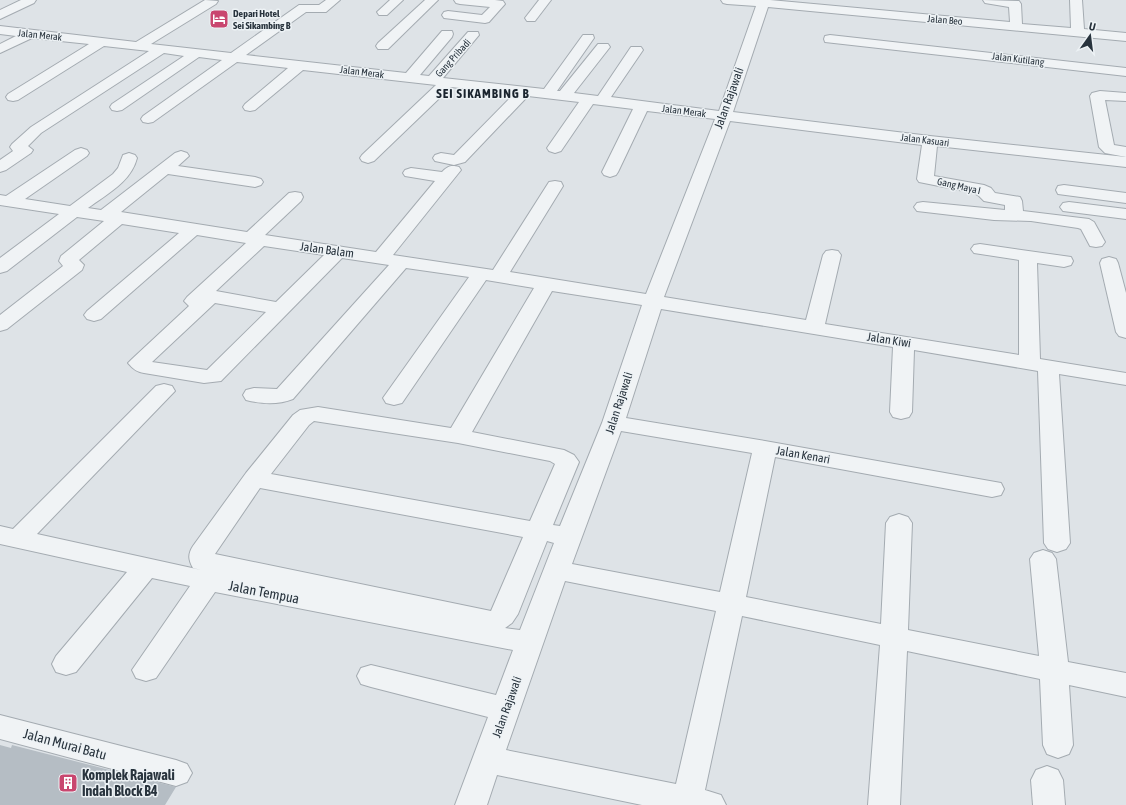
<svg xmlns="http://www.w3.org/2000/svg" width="1126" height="805" font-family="'Asap Condensed',sans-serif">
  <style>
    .building { fill: #b5bdc4 }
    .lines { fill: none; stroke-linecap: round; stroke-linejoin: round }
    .minor-casing { stroke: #a4abb1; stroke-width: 2 }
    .minor { fill: #f0f3f5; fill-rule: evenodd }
    .labels { text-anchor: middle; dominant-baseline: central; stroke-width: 3; stroke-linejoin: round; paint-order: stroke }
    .far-poi-label { font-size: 10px; font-weight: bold; fill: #28333d; stroke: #edf2f5; text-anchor: start }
    .far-street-label { font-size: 10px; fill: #28333d; stroke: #edf2f5 }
    .street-label { font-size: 12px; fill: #28333d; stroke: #edf2f5 }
    .far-district-label { font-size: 13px; font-weight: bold; letter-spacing: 1px; fill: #1a242e; stroke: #edf2f5 }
    .near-street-label { font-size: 14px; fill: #28333d; stroke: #edf2f5 }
    .near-poi-label { font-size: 14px; font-weight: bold; fill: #28333d; stroke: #edf2f5; text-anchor: start }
  </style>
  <rect width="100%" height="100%" fill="#dee3e7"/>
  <path class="building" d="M0 745 11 748 12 745 176 787 165 805H0Z"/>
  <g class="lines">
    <defs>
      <g id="minor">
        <path d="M21 0H36L34 3 0 19V10Z"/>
        <path d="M205 0 218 1 216 4 151 44 231 53 299 5H319L326 0H340L326 12H306L246 55 406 73 442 31H452L453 34 452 37 420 75 429 76 468 32H478L479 35 443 78 544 89 583 35H593L594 38 557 91H560L598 44H608L610 47 574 93 598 96 631 47H641L643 50 611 97 719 111 756 6 727 4 723 3 721 0H770L1010 22 1009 7 985 3 983 0 1019 1 1021 4 1022 24 1071 28 1070 0H1082L1084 29 1126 33V41L768 7 733 112 930 136 1126 157V167L937 146 934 176 984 185 991 188 995 193 1020 197 1022 201 1023 211 1089 219 1094 222 1105 242 1102 246 1096 247 1090 246 1081 229 1078 228 1031 221 994 220 917 211 914 207 917 203 923 202 1005 210V205L984 201 979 196 974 193 919 182 917 179 922 145 730 121 664 297 806 320 823 255 826 251 832 250 838 251 841 255 825 324 1019 355V260L974 253 971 249 974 245 980 244 1071 257 1073 261 1071 265 1064 267 1037 263 1040 359 1126 373V385L1059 374 1070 543 1066 549 1057 552 1048 549 1044 543 1038 371 914 350 912 412 909 417 901 419 893 417 890 412 893 347 661 309 626 418 765 441 1001 483 1004 489 1001 495 992 497 775 457 746 597 881 624 886 523 890 517 899 514 908 517 912 523 908 630 1039 656 1030 559 1034 553 1043 550 1052 553 1056 559 1068 662 1126 673V697L1069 685 1073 745 1069 754 1058 758 1047 754 1043 745 1040 679 907 651 900 805H868L880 645 742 616 705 790 721 795 726 805H642L497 775 487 805H455L488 717 371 687 361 684 357 676 361 668 371 665 496 695 513 650 215 592 156 678 146 681 136 678 132 670 190 586 152 578 76 672 66 675 56 672 52 664 56 656 127 572 0 544V526L13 529 156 386 164 384 172 386 175 391 37 534 201 570 193 568C188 559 188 554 193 546L246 473 293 415 300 410 318 407 451 428 534 288 486 280 402 403 394 405 386 403 383 398 469 277 406 268 293 399C278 405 262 404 246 400L243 395 246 390 254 388 277 389 389 265 342 258 221 381 204 383 144 373C137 372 133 369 128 363L132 359 189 306 184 301 187 297 246 243 197 235 101 319 94 321 87 319 84 315 87 311 179 233 122 224 79 260 84 265 82 270 7 329 0 331V315L63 266 59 261 61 256 104 221 77 217 7 271 0 273V258L59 214 0 205V195L6 196 75 150 81 148 87 150 89 153 87 156 25 199 70 206 113 174 118 168 123 155 129 153 135 155 137 158C131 182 107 194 88 208L101 210 175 153 181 151 187 153 189 156 178 166 255 177 261 179 263 182 261 185 255 187 168 174 121 212 247 232 289 193 295 192 301 193 303 197 301 201 265 235 376 252 435 181 405 176 403 173 405 170 411 168 442 172C448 166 451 165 459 167L461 170 393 255 493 270 549 182 555 181 561 182 563 186 510 272 646 294 715 119 647 111 618 172 616 175 610 177 604 175 602 172 633 109 593 104 561 151 555 153 549 151 547 148 579 102 528 96 465 162 454 165 435 161 433 158 435 155 441 153 454 155 514 94 451 87 374 161 368 163 362 161 360 158 362 155 436 85 303 70 255 110 250 111 245 110 243 107 245 104 288 68 237 62 153 122 148 123 143 122 141 119 143 116 222 60 199 57 122 110 117 111 112 110 110 107 112 104 184 56 164 53 41 133 28 146 33 150 31 153 6 170 0 172V160L13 151 10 147 12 144 31 127 149 51 104 46 18 100 13 101 8 100 6 97 8 94 89 44 32 38 0 53V44L16 36 0 34V26L136 42ZM264 246 324 255 276 302 216 291ZM552 291 642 305 602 423 560 526 553 525 579 462 574 455 564 450 472 432ZM215 303 266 312 207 370 152 362ZM314 421 458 443 550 461 555 464 530 521 271 474 309 425ZM621 431 752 453 720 592 572 564ZM260 488 523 537 491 611 215 554ZM547 541 554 543 520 630 505 628 512 623 518 614ZM565 581 716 611 676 784 506 750Z"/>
        <path d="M390 0H403L387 15H379L377 12Z"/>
        <path d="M425 0H438L388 49H378L376 46 378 43Z"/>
        <path d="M454 0H495L503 1 505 4 489 22 485 23 444 18 442 15 444 12 448 11 482 15 490 7 460 4 456 3Z"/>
        <path d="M539 0H551L535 21H527L525 18Z"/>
        <path d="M830 35 1126 68V76L825 42 824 39 825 36Z"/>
        <path d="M1100 91 1126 93V101L1105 100 1114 145 1126 147V157L1105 153 1099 147 1090 96 1092 93Z"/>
        <path d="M1064 185 1126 193V203L1058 194 1056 190 1058 186Z"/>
        <path d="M1069 202 1126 209V219L1063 211 1060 207 1063 203Z"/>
        <path d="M1109 257 1116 259 1118 263 1126 293V338L1119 336 1116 332 1100 263 1102 259Z"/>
        <path d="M0 715 176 760 187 764 192 773 187 782 176 786 0 739Z"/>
        <path d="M1047 766 1058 770 1063 780 1065 805H1033L1031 780 1036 770Z"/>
      </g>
    </defs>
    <use href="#minor" class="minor-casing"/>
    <use href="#minor" class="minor"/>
  </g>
  <defs>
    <symbol id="hotel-square" viewBox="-11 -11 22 22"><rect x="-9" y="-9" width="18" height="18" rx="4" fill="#c9466f" stroke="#edf2f5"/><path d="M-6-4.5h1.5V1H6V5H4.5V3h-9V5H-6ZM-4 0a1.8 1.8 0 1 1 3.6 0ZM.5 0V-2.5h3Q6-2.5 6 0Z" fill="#fff"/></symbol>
    <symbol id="building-square" viewBox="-11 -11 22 22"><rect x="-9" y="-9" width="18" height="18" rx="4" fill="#c9466f" stroke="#edf2f5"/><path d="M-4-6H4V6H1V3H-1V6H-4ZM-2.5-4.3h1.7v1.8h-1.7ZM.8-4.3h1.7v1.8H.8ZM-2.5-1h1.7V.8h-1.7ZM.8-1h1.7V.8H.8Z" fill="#fff"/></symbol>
  </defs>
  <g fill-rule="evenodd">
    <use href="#hotel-square" x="208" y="8" width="22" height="22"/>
    <use href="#building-square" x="57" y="772" width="22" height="22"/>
  </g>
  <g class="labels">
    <g class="far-poi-label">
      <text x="233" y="13">Depari Hotel<tspan x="233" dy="12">Sei Sikambing B</tspan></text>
    </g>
    <g class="far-street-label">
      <text transform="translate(945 20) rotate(5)">Jalan Beo</text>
      <text transform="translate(40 35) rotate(6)">Jalan Merak</text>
      <text transform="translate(453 58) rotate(-48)">Gang Pribadi</text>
      <text transform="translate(1018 59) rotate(7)">Jalan Kutilang</text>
      <text transform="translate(362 72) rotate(7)">Jalan Merak</text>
      <text transform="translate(684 111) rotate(7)">Jalan Merak</text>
      <text transform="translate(925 140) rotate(7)">Jalan Kasuari</text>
      <text transform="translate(959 186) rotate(13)">Gang Maya I</text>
    </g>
    <g class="street-label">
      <text transform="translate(729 98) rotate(-70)">Jalan Rajawali</text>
      <text transform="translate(327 250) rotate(8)">Jalan Balam</text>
      <text transform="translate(889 340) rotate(9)">Jalan Kiwi</text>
      <text transform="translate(619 403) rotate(-72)">Jalan Rajawali</text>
      <text transform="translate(803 455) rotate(10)">Jalan Kenari</text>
      <text transform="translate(507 707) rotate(-70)">Jalan Rajawali</text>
    </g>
    <g class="far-district-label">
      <text x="483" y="93">SEI SIKAMBING B</text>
    </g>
    <g class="near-street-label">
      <text transform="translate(264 592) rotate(11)">Jalan Tempua</text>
      <text transform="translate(65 744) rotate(15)">Jalan Murai Batu</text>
    </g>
    <g class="near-poi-label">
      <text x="82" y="775">Komplek Rajawali<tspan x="82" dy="16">Indah Block B4</tspan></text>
    </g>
  </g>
  <g transform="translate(1090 36) rotate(14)" stroke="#edf2f5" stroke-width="3" paint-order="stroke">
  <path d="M0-3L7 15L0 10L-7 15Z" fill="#28333d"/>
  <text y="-6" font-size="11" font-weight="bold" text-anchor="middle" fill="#28333d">U</text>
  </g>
</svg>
